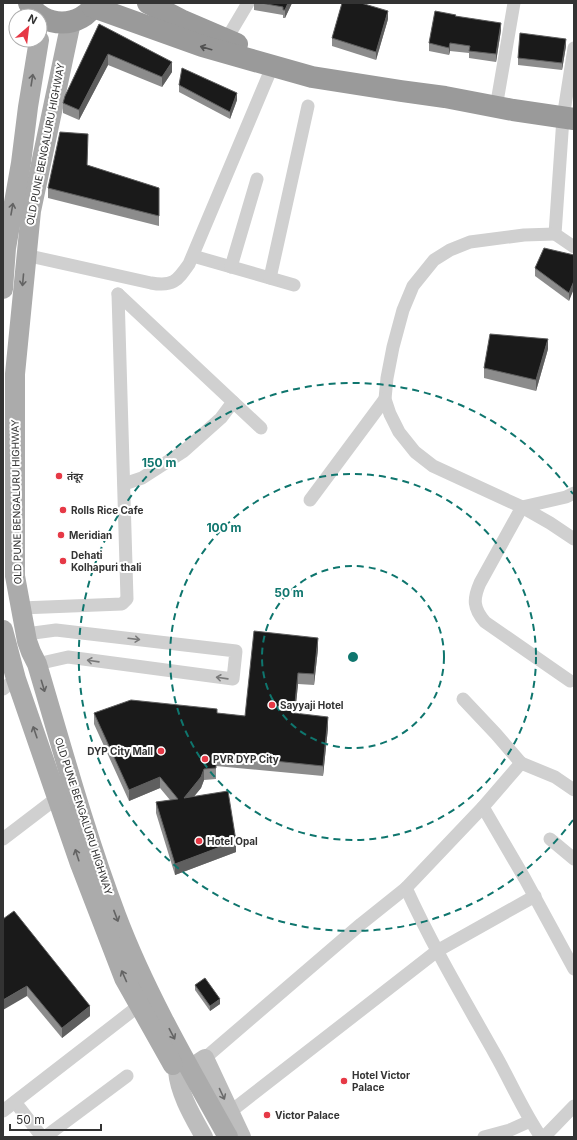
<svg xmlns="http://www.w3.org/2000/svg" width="577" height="1140" font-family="Inter,'Noto Sans Devanagari',sans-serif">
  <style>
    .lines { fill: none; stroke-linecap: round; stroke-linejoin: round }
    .street { stroke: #d0d0d0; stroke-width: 13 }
    .secondary { stroke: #bdbdbd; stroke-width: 18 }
    .primary { stroke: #ababab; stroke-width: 20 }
    .highway { stroke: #9a9a9a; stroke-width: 22 }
    .wall { fill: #8c8c8c }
    .shaded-wall { fill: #5f5f5f }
    .building { fill: #1a1a1a; stroke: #5f5f5f }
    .oneway { stroke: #525252 }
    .oneway2 { stroke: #636363 }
    .oneway3 { stroke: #7a7a7a }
    .oneway4 { stroke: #6a6a6a }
    .ring { fill: none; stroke: #0f766e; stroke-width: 2; stroke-dasharray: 7 5 }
    .poi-dot { fill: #e63946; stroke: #fff; stroke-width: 1.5 }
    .labels { text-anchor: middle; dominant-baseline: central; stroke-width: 4; stroke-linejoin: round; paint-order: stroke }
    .street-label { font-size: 10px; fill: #333; stroke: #fff }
    .poi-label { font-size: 10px; font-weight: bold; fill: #333; stroke: #fff; text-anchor: start }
    .centre { fill: #0f766e; stroke: #fff; stroke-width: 2 }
    .ring-label { font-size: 12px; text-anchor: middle; font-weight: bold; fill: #0f766e; stroke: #fff; stroke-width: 4; stroke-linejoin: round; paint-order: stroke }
  </style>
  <rect width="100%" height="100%" fill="#fff"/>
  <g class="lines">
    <g class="street">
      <path d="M226 40 248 3"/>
      <path d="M574 48 563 118 555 234 574 247"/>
      <path d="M498 96 514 3"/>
      <path d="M555 234 524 235 470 242 450 250 434 260 413 286 403 310 393 347 387 378 385 399 390 414 399 432 415 452 433 466 522 507 480 583C473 599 473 608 485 622L570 681"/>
      <path d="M25 255 151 283C173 287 177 281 189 264L272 67"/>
      <path d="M193 256 294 285"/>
      <path d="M231 267 257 179"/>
      <path d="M270 278 308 106"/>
      <path d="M118 294 261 428"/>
      <path d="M124 484 142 478 184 451 221 418 233 402"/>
      <path d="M574 493 566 497 522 507 550 523 574 539"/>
      <path d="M310 500 385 399"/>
      <path d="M21 608 122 604 127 599 118 294"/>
      <path d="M26 634 56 630 236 651 233 679 68 657 37 664"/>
      <path d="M3 689 16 679"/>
      <path d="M463 699 496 734 521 763"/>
      <path d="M483 807 525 879 574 969"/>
      <path d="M3 839 58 797"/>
      <path d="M550 839 574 859"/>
      <path d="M406 888C432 945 464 999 495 1054 511 1082 523 1111 541 1137"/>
      <path d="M205 1058 361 924 406 888 483 807 521 763 555 777 574 790"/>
      <path d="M15 1102 42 1137"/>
      <path d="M3 1111 145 1001"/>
      <path d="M230 1112 437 951 535 896"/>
      <path d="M45 1137 127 1076"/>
      <path d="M484 1137 510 1130 530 1121"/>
      <path d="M544 1137 574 1106"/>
    </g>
    <g class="secondary">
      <path d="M190 1068 205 1058 242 1137"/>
      <path d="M177 1071C179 1094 193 1117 204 1137"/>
    </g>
    <g class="primary">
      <path d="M71 22 31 211 15 374V576L27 641 31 652 37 664C62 748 85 833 116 915 145 992 188 1066 228 1137"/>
      <path d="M3 289 6 248 21 163 28 107 39 40"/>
      <path d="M3 630 16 679 80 864 124 978 173 1065"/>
    </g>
    <g class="highway">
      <path d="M29 3C42 29 82 29 95 3"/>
      <path d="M148 3 181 20 237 44"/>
      <path d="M93 7 202 46 312 77 401 91 445 97 513 110 574 119"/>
    </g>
  </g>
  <g class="wall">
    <path d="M254 3H292L285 18H283V15L254 10Z"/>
    <path d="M456 16 501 30 496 62 469 58V53L450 51 449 55 429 51V43Z"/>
    <path d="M388 19 376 60 332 46V38Z"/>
    <path d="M99 24 172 72 162 87 108 65 79 120 63 113V103Z"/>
    <path d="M566 46 562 70 518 65V58Z"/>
    <path d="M179 85 237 100 230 119 179 92Z"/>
    <path d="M88 144 87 165 159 188V226L48 198V188Z"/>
    <path d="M574 255 569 301 535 276V268Z"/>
    <path d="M548 349 536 391 484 378V368Z"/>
    <path d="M318 649 314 685 298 684 295 714 328 728 323 776 216 766V779L204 780 201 788 194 796 236 852 175 875 156 813V802L170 800 160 788 129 801 94 724V713H217L245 716Z"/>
    <path d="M3 919 90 1016 62 1038 27 996Z"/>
    <path d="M195 985 220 1004 210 1011 195 990Z"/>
  </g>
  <g class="shaded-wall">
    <path d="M288 3H292L285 18V10Z"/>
    <path d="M388 11V19L376 60V52Z"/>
    <path d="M501 23V30L496 62V54Z"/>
    <path d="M566 39V46L562 70V63Z"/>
    <path d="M450 43V51L449 55V48Z"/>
    <path d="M108 54V65L79 120V110Z"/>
    <path d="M172 62V72L162 87V77Z"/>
    <path d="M237 93V100L230 119V112Z"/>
    <path d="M574 281V289L569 301V293Z"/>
    <path d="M548 339V349L536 391V380Z"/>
    <path d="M318 638V649L314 685V674Z"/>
    <path d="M298 673V684L294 724V713Z"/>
    <path d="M328 717V728L323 776V766Z"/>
    <path d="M204 769V780L201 788 184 809V798Z"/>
    <path d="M160 777V788L129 801V790Z"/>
    <path d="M236 841V852L175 875V864Z"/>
    <path d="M27 986V996L3 1010V1000Z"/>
    <path d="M220 999V1004L210 1011V1006Z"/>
    <path d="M90 1006V1016L62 1038V1028Z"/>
  </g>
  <g class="building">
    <path d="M261 3H288L285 10H283V7Z"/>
    <path d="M342 3H361L388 11 376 52 332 38Z"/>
    <path d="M435 11 456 15 455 16 501 23 496 54 469 51 470 46 450 43 449 48 429 43Z"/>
    <path d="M99 24 172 62 162 77 108 54 79 110 63 103 65 96Z"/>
    <path d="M520 33 566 39 562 63 518 58Z"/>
    <path d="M182 68 237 93 230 112 179 85Z"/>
    <path d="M60 132 88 134 87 165 159 188V216L48 188Z"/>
    <path d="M544 248 574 255V281L569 293 535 268Z"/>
    <path d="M490 334 548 339 536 380 484 368Z"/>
    <path d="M254 631 318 638 314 674 298 673 294 713 328 717 323 766 216 755V768L204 769 201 777 184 798 228 791 236 841 175 864 156 802 178 799 160 777 129 790 94 713 131 700 217 709V713L245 716Z"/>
    <path d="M14 911 90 1006 62 1028 27 986 3 1000V919Z"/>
    <path d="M205 978 220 999 210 1006 195 985Z"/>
  </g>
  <defs><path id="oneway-shaft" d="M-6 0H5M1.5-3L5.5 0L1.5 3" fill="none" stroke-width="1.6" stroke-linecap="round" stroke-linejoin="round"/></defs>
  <use class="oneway" href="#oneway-shaft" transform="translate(206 48) rotate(-164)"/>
  <g class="oneway2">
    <use href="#oneway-shaft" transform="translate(32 80) rotate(-81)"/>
    <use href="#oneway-shaft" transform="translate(12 209) rotate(-80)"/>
    <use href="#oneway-shaft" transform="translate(23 280) rotate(95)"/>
    <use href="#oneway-shaft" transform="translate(43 686) rotate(73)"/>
    <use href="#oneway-shaft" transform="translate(35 732) rotate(-109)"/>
    <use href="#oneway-shaft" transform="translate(77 855) rotate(-108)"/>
    <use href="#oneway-shaft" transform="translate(116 916) rotate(69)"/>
    <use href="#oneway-shaft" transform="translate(124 976) rotate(-114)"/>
    <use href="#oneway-shaft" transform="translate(172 1034) rotate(62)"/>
  </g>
  <g class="oneway3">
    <use href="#oneway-shaft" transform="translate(134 639) rotate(7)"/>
    <use href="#oneway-shaft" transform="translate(93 661) rotate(-172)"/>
    <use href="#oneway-shaft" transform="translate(222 678) rotate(-172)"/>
  </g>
  <use class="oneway4" href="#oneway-shaft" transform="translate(222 1094) rotate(65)"/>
  <g class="ring">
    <circle cx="353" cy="657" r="91"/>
    <circle cx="353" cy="657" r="183"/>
    <path d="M573 820A274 274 0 1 1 573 494"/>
  </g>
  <g class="poi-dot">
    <circle cx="59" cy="476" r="4"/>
    <circle cx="63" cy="510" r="4"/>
    <circle cx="61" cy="535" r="4"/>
    <circle cx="63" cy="561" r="4"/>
    <circle cx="272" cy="705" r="4"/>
    <circle cx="161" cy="751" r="4"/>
    <circle cx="205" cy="759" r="4"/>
    <circle cx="199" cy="841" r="4"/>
    <circle cx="344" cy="1081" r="4"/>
    <circle cx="267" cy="1115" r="4"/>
  </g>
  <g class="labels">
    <g class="street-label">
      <text transform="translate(45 144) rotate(-79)">OLD PUNE BENGALURU HIGHWAY</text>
      <text transform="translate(16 502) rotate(-91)">OLD PUNE BENGALURU HIGHWAY</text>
      <text transform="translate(84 816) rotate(72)">OLD PUNE BENGALURU HIGHWAY</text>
    </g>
    <g class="poi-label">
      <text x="67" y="476">तंदूर</text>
      <text x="71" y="510">Rolls Rice Cafe</text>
      <text x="69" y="535">Meridian</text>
      <text x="71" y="555">Dehati<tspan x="71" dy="12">Kolhapuri thali</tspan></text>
      <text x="280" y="705">Sayyaji Hotel</text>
      <text x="153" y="751" text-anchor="end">DYP City Mall</text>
      <text x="213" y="759">PVR DYP City</text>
      <text x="207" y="841">Hotel Opal</text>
      <text x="352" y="1075">Hotel Victor<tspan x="352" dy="12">Palace</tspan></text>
      <text x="275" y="1115">Victor Palace</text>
    </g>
  </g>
  <circle cx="353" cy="657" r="6" class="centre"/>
  <g class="ring-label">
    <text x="159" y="467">150 m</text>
    <text x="224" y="532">100 m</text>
    <text x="289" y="597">50 m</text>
  </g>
  <rect width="577" height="1140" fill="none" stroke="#333333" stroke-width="8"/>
  <g transform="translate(28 28) rotate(28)"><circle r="19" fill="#ffffff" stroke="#adadad"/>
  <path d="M0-3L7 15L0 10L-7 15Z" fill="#e63946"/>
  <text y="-6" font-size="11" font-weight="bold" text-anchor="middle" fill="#333333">N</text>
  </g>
  <path d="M10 1124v6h91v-6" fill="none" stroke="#333333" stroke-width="2"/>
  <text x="16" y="1124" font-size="12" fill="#333333" stroke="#ffffff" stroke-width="3" paint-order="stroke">50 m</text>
</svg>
